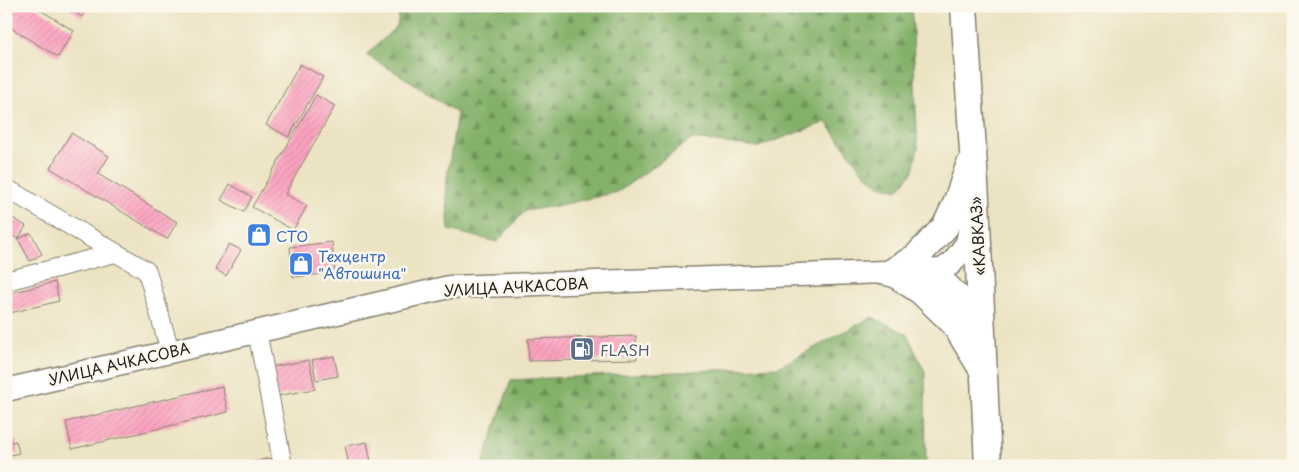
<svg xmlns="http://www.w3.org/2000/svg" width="1299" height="472" font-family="'Playpen Sans',sans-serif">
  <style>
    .forest { fill: url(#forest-firs); stroke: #506642 }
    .building { fill: url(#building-hatch) }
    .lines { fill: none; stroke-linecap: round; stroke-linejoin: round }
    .minor-casing { stroke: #84806f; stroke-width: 20 }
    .major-casing { stroke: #84806f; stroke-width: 25 }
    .highway-casing { stroke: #84806f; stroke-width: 29 }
    .minor { stroke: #fff; stroke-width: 18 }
    .major { stroke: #fff; stroke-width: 22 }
    .highway { stroke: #fff; stroke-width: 26 }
    .labels { text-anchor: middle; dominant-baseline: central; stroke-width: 5; stroke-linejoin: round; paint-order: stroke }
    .shop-label { font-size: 15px; fill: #366cbe; stroke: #fbf7ec; text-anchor: start }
    .street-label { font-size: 15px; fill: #1c1c1c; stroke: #fbf7ec }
    .service-label { font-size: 15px; fill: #4e5e75; stroke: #fbf7ec; text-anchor: start }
  </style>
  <defs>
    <pattern id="forest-firs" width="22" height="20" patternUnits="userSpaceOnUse" patternTransform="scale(1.25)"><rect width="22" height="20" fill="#84b169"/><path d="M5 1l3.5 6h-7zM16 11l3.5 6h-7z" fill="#6b8f56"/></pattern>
    <pattern id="building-hatch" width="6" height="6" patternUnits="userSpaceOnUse" patternTransform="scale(1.25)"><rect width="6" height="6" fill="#fca3c0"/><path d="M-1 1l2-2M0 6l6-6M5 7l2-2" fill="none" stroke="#d78ca4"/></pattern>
  </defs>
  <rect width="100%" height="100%" fill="#fbf7ec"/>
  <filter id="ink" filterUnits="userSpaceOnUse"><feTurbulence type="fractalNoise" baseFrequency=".02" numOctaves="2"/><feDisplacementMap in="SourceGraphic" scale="10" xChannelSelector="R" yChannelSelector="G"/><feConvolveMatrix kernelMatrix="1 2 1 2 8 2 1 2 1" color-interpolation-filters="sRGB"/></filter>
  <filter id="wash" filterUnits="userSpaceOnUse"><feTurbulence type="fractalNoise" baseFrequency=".0096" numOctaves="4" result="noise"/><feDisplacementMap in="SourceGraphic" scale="20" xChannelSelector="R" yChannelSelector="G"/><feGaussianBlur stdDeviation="1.12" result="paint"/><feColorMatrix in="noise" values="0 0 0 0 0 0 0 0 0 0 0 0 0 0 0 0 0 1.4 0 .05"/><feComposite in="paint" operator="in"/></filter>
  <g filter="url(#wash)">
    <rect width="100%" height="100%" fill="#ece3c2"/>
    <g class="forest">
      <path d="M401 6H912L916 111 918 148 913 171 898 190 879 185 863 172 826 122 758 147 692 139 618 192 556 206 525 211 497 242 449 230 446 185 457 113 410 81 366 55 397 26Z"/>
      <path d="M872 317 907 334 925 372 926 466H482L511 380 778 367Z"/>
    </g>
    <g id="blocks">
      <g class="building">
        <path d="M6 6H34L74 31 58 57 6 25Z"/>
        <path d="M65 6H88L82 17Z"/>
        <path d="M300 64 323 77 289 137 266 125Z"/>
        <path d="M316 95 335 106 285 194 307 206 293 230 252 207Z"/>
        <path d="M71 133 109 156 98 174 177 222 167 239 50 168Z"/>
        <path d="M230 184 252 197 244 212 221 200Z"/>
        <path d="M6 214 26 226 18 239 6 232Z"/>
        <path d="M31 233 42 254 30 261 18 239Z"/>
        <path d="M332 242 335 273 293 277 290 247Z"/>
        <path d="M229 244 241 250 226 276 215 269Z"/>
        <path d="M55 282 59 301 6 314V294Z"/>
        <path d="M636 336 637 359 529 361 528 339Z"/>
        <path d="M334 356 338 376 316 380 312 360Z"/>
        <path d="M309 360 315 389 277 396 271 367Z"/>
        <path d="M222 386 228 412 72 449 66 422Z"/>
        <path d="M16 441 19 453 6 456V443Z"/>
        <path d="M367 442 371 462 349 466 345 446Z"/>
        <path d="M271 458 273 466H255L254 462Z"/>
      </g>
    </g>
  </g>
  <g filter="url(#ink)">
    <use href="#blocks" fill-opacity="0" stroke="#84806f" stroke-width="1"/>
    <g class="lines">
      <defs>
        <g id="minor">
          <path d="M6 188 147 271 170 351"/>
          <path d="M6 281 115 253"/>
          <path d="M257 331 283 466"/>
        </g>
        <g id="major">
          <path d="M890 273 920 293 953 325 984 376"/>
          <path d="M6 390 449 287 942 270 952 263 967 243 972 217"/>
        </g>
        <g id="highway">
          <path d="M964 6 976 200 988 466"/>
          <path d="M917 272 943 283 964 304 975 324 978 333"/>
          <path d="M890 273 916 257 945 227 956 204 969 166"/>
        </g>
      </defs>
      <use href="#minor" class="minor-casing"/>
      <use href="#major" class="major-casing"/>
      <use href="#highway" class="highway-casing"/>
      <use href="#minor" class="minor"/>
      <use href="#major" class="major"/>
      <use href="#highway" class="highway"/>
    </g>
  </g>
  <defs>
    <symbol id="shop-square" viewBox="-11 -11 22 22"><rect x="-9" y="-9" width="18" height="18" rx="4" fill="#3f7fe0" stroke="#fbf7ec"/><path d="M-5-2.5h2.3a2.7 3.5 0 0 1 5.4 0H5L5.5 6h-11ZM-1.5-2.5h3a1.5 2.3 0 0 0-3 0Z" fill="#fff"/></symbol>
    <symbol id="fuel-square" viewBox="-11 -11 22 22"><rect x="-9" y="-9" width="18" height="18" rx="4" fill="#5c6f8a" stroke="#fbf7ec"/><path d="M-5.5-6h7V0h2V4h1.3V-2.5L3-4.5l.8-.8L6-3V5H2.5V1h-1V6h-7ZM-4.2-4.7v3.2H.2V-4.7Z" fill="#fff"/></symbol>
  </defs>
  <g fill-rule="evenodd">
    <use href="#shop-square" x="245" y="221" width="28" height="28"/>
    <use href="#shop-square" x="287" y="250" width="28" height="28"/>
    <use href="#fuel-square" x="568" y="335" width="28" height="28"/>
  </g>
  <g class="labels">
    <g class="shop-label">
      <text x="276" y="235">СТО</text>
      <text x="318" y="255">Техцентр<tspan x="318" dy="17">"Автошина"</tspan></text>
    </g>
    <g class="street-label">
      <text transform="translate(977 236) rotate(-93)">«КАВКАЗ»</text>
      <text transform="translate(516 286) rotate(-3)">УЛИЦА АЧКАСОВА</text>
      <text transform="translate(119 363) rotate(-13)">УЛИЦА АЧКАСОВА</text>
    </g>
    <g class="service-label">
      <text x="600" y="349">FLASH</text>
    </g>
  </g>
  <rect width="1299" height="472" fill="none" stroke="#fbf7ec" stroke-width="25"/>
</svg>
